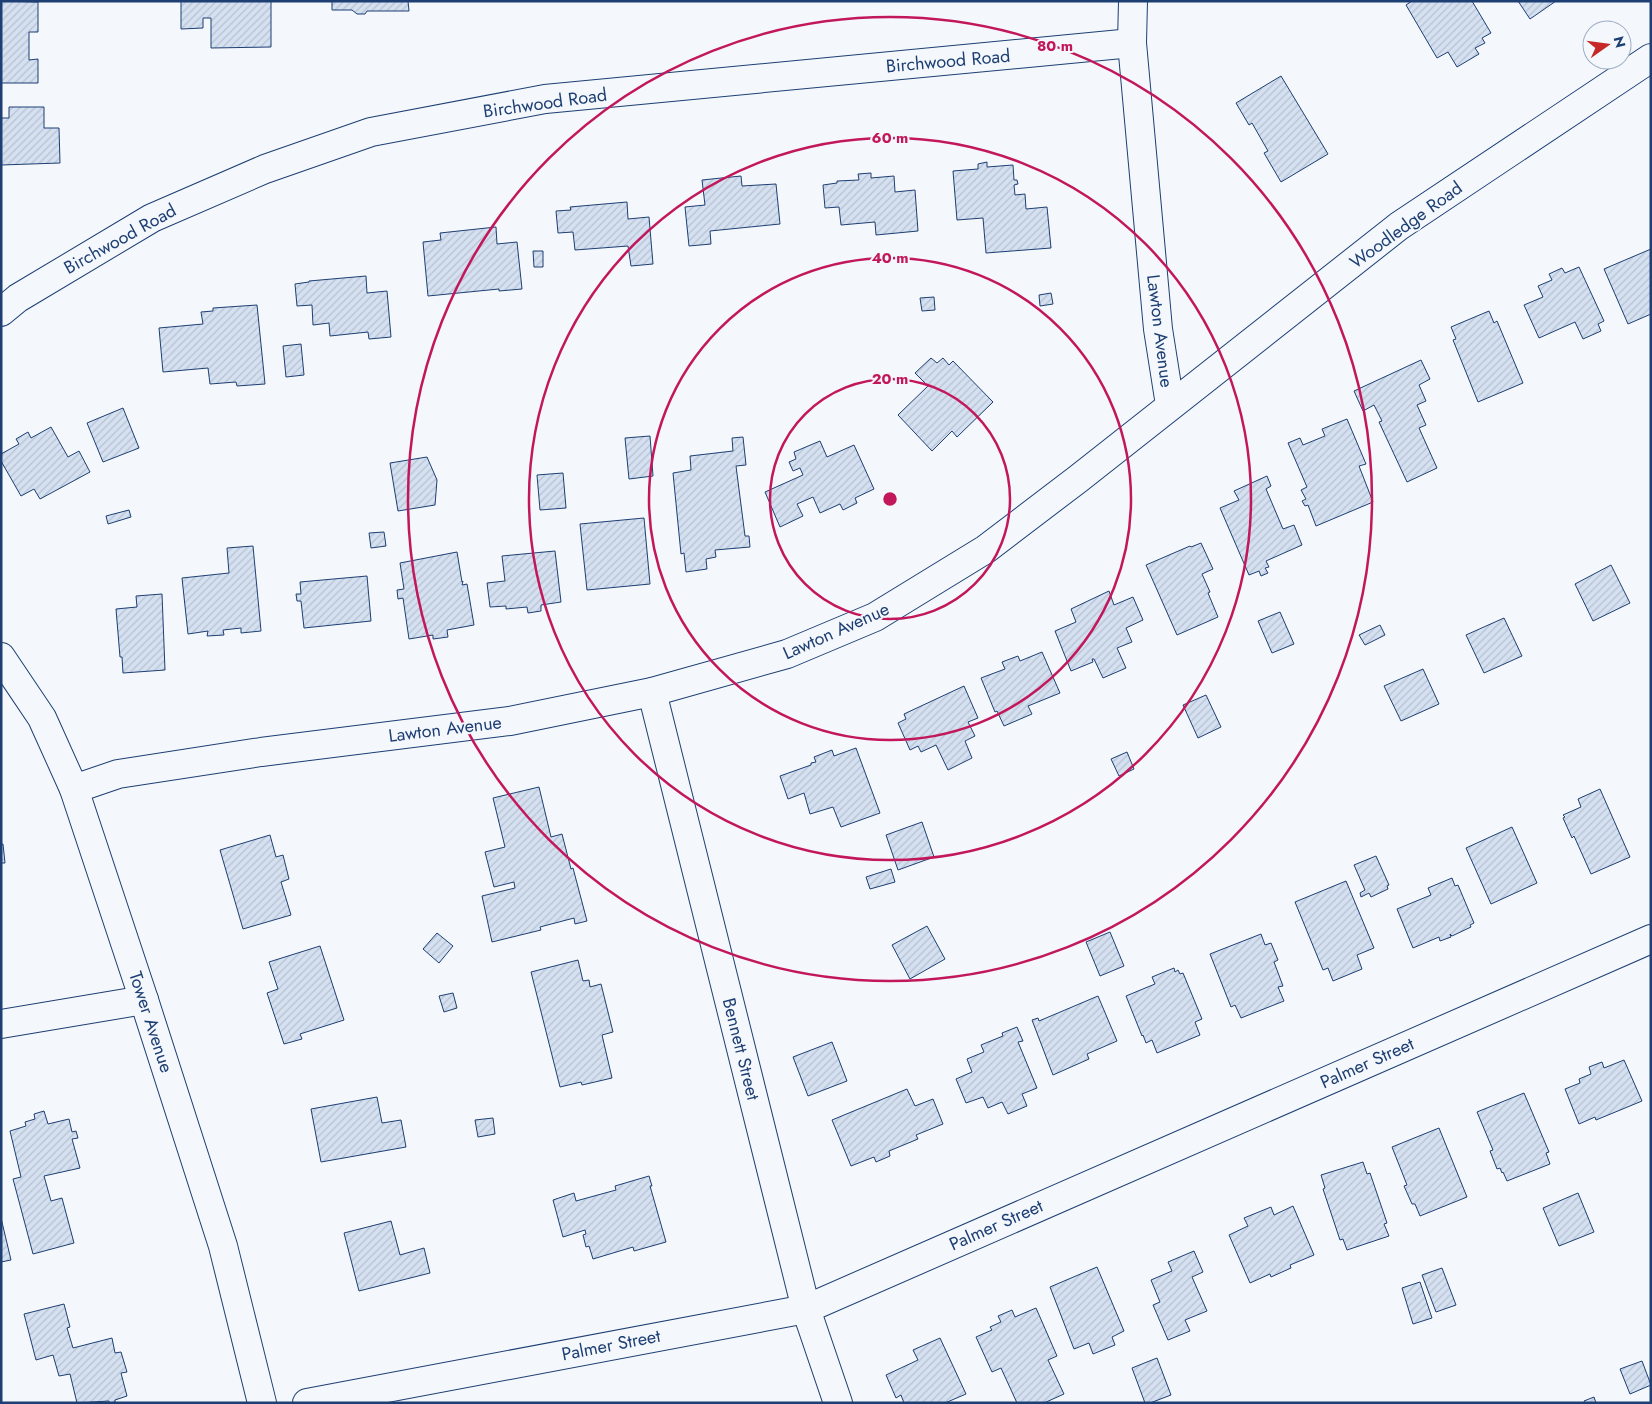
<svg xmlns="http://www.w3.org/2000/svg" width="1652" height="1404" font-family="Jost,sans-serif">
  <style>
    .building { fill: url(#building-hatch); stroke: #1d3f73 }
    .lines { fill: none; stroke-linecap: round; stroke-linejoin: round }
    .minor-casing { stroke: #1d3f73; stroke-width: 30 }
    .minor { stroke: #f4f7fb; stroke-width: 28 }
    .ring { fill: none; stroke: #c2185b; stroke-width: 2.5 }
    .labels { text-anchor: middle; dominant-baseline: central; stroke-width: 4; stroke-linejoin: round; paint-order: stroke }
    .street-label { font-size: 18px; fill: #1d3f73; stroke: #f4f7fb }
    .centre { fill: #c2185b; stroke: #f4f7fb; stroke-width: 2.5 }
    .ring-label { font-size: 15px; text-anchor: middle; font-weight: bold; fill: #c2185b; stroke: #f4f7fb; stroke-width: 4; stroke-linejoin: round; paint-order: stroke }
  </style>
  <defs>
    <pattern id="building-hatch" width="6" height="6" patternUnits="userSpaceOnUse" patternTransform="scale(1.25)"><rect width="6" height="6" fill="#d5e0f0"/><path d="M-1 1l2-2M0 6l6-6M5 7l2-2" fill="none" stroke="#b6c1d1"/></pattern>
  </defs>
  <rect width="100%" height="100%" fill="#f4f7fb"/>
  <g class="building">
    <path d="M1 1 38 2V32H29V60L38 59V83H1Z"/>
    <path d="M181 1H271V47L211 48V18H203V28L181 29Z"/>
    <path d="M332 1H408L409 11H367L365 14H357L352 10H332Z"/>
    <path d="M1412 1H1472L1491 33 1482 38 1485 43 1475 48 1479 54 1457 67 1448 52 1437 58 1406 5Z"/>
    <path d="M1518 1H1556L1530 19Z"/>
    <path d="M1281 76 1328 154 1281 182 1264 153 1268 151 1252 123 1249 125 1236 103Z"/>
    <path d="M9 107H44V128H59L60 163 1 165V118H9Z"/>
    <path d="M987 162V167L1013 165 1014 180H1017L1018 184 1014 185 1015 195 1025 194 1026 209 1047 207 1051 248 986 253 983 218 957 220 953 171 978 169V164Z"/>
    <path d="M871 173V178L894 176 895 192 915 190 918 231 876 235 875 222 841 225 839 207 825 208 823 185 837 183V181L859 180 858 174Z"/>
    <path d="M741 176 742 186 776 184 780 224 710 231 711 244 689 246 685 207 705 205 702 180Z"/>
    <path d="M627 202 628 219 649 217 653 264 631 266 628 246 575 250 573 232 558 233 556 211 571 210 570 207Z"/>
    <path d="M496 227 497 244 517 242 522 289 499 291V289L428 296 423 242 441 240 440 233Z"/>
    <path d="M1651 249V314L1628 324 1604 269Z"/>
    <path d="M533 251H543V267H534Z"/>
    <path d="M1579 267 1604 321 1598 324 1601 331 1583 339 1575 322 1539 338 1524 305 1543 297 1538 286 1552 280 1549 274 1562 268 1565 273Z"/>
    <path d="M366 276 367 293 387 291 391 337 369 339 368 332 330 336 329 323 313 325 312 305 297 306 295 284 309 282V281Z"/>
    <path d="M1051 293 1053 304 1040 306 1039 295Z"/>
    <path d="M934 297 935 310 922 311 920 298Z"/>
    <path d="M257 305 265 384 237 386 236 382 210 384 208 368 163 372 159 328 203 324 201 312 213 311V308Z"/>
    <path d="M1489 311 1494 323 1497 321 1523 383 1478 402 1453 340 1456 339 1451 327Z"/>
    <path d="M301 344 304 375 286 377 283 346Z"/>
    <path d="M931 358 937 363 943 358 949 365 953 361 993 402 957 437 952 431 932 451 898 415 928 386 915 373Z"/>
    <path d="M1421 360 1430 379 1419 385 1426 401 1417 405 1426 425 1419 428 1437 468 1407 482 1379 422 1382 421 1374 405 1363 411 1354 391Z"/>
    <path d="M123 408 139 448 103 462 87 423Z"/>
    <path d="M1347 419 1366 464 1359 466 1373 502 1316 526 1308 505 1305 506 1302 501 1306 499 1301 490 1307 487 1288 443 1300 438 1303 445 1325 436 1322 429Z"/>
    <path d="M51 427 68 457 79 451 90 472 40 499 34 489 21 496 1 461V454L19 444 16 439 28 432 31 438Z"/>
    <path d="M650 436 653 476 629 479 625 438Z"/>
    <path d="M743 437 746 465 736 466 745 536H749L750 547 715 550 716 557 706 559 707 569 686 572 684 553 681 554 673 473 691 470 690 456 733 451 732 438Z"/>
    <path d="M820 441 827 457 854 445 874 489 855 498 857 503 843 510 840 504 820 513 813 497 797 504 803 516 780 527 765 492 803 475 800 468 793 471 789 462 796 459 794 452Z"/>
    <path d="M427 457 437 480 435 505 398 511 390 463Z"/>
    <path d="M563 473 566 508 540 510 537 475Z"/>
    <path d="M1267 476 1271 486 1266 489 1283 529 1294 525 1302 545 1266 561 1269 567 1265 568 1268 573 1261 576 1259 571 1249 575 1220 508 1239 500 1234 491Z"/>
    <path d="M129 510 131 517 108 524 106 516Z"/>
    <path d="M644 518 650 584 587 590 580 524Z"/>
    <path d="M384 532 386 546 371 548 369 533Z"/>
    <path d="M1201 543 1213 569 1202 574 1210 592 1208 593 1218 617 1177 635 1146 565 1190 546 1191 547Z"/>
    <path d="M253 546 261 631 241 633V628L223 630 224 635 207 636 208 631 188 634 182 578 229 573 227 548Z"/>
    <path d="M555 551 561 602 541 605V611L528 613 527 607 506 609V606L490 607 487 583 505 581 502 556Z"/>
    <path d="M457 552 462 582 463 581 462 585 467 584 474 625 447 630 448 637 433 639V635L409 639 403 598 398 599 397 590 404 589 400 563Z"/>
    <path d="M1611 565 1630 603 1593 621 1575 584Z"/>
    <path d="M367 576 371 621 304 628 301 601H297L296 594H301L300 582Z"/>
    <path d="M1109 591 1114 605 1133 597 1143 620 1126 628 1132 642 1117 648 1126 668 1103 678 1094 659H1092L1093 662 1071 671 1055 631 1076 622 1071 609Z"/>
    <path d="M162 594 165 670 123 673 122 657H120L116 609 137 607 136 596Z"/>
    <path d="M1280 612 1294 644 1272 653 1258 621Z"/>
    <path d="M1504 618 1522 656 1484 673 1466 635Z"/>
    <path d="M1380 625 1385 635 1365 645 1359 635Z"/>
    <path d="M1042 652 1060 693 1028 706 1032 714 1004 726 997 711 995 712 981 678 1005 669 1002 662 1018 656 1020 661Z"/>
    <path d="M1423 669 1439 704 1401 721 1384 686Z"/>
    <path d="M964 686 978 718 968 722 975 736 965 741 972 758 948 770 936 745 921 752 918 746 910 750 898 723 906 719 904 714Z"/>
    <path d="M1206 695 1221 727 1198 738 1183 705Z"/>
    <path d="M856 748 880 813 841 827 833 807 810 814 804 793 788 799 780 776 811 765V763L816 762 814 757 832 750 834 756Z"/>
    <path d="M1127 752 1134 769 1119 776 1111 759Z"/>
    <path d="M539 787 551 837 562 834 571 869 573 868 587 921 575 924 574 918 540 927 541 930 492 942 482 896 515 888 514 882 494 887 485 852 505 847 493 798Z"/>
    <path d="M1600 789 1630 857 1591 874 1574 836 1572 838 1563 818 1565 817 1563 815 1581 807 1578 799Z"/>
    <path d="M922 822 934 857 898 870 886 835Z"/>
    <path d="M1512 827 1537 883 1491 904 1466 848Z"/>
    <path d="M270 835 276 857 283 855 289 879 281 882 291 915 243 929 220 850Z"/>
    <path d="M1 844H3L5 863H1Z"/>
    <path d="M1376 856 1389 885 1387 886 1388 889 1371 897 1369 893 1361 897 1360 893 1365 890 1354 865Z"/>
    <path d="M891 869 895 882 870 889 866 877Z"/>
    <path d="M1452 878 1455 886 1458 885 1474 923 1470 925 1471 927 1452 936 1450 934 1451 937 1440 941 1439 937 1413 948 1397 909 1431 895 1428 888Z"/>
    <path d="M1346 881 1374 948 1357 955 1362 969 1333 981 1328 968 1323 970 1295 902Z"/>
    <path d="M927 926 945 959 910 979 892 945Z"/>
    <path d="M1110 932 1124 966 1100 976 1086 942Z"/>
    <path d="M437 933 453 946 439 963 423 949Z"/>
    <path d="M1261 934 1265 945 1271 943 1278 960 1274 962 1283 986 1278 987 1284 1001 1241 1018 1235 1005 1231 1007 1210 954Z"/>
    <path d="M320 946 344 1020 300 1034 302 1039 284 1044 267 993 278 989 269 962Z"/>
    <path d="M578 960 583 981 589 980 590 987 601 984 613 1032 602 1035 612 1078 582 1085 581 1082 560 1087 531 972Z"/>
    <path d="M1174 968 1175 972 1178 970 1180 974 1183 973 1202 1019 1195 1022 1200 1035 1157 1053 1152 1040 1146 1043 1143 1035 1142 1036 1126 996 1155 984 1152 977Z"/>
    <path d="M453 993 457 1008 444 1012 439 996Z"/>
    <path d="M1098 996 1117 1041 1087 1054 1089 1059 1053 1075 1032 1020 1038 1018 1039 1021Z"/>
    <path d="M1017 1027 1023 1041 1018 1042 1037 1088 1022 1094 1027 1106 1008 1114 1002 1102 988 1108 983 1097 966 1103 956 1079 972 1072 967 1059 984 1052 981 1045 1003 1036 1002 1033Z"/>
    <path d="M832 1042 847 1081 808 1096 793 1057Z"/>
    <path d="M1624 1060 1642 1101 1596 1120 1595 1117 1579 1124 1565 1089 1580 1083 1579 1079 1591 1074 1589 1067 1602 1062 1604 1068Z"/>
    <path d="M907 1089 915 1106 933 1099 943 1124 916 1135 918 1139 889 1151 890 1156 876 1162 874 1157 851 1166 832 1120Z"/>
    <path d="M1524 1093 1549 1152 1546 1153 1550 1164 1507 1181 1503 1172 1502 1173 1500 1168 1497 1169 1490 1151 1493 1150 1477 1112Z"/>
    <path d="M377 1097 382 1123 401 1120 406 1147 321 1162 311 1109Z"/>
    <path d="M44 1111 48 1124 69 1119 72 1132 76 1131 78 1138 72 1139 80 1168 44 1176 51 1201 62 1198 74 1243 33 1254 13 1179 21 1177 10 1131 26 1126 25 1122 35 1119 34 1114Z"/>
    <path d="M493 1118 495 1134 478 1137 475 1120Z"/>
    <path d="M1439 1128 1467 1197 1420 1216 1415 1204H1412L1404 1186 1407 1185 1392 1147Z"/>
    <path d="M1363 1162 1367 1174 1370 1173 1387 1223 1384 1224 1389 1236 1347 1250 1343 1239 1340 1240 1323 1189 1325 1188 1321 1175Z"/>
    <path d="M649 1176 652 1186H650L666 1242 634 1251 633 1247 593 1259 589 1246 586 1247 583 1235 586 1234 585 1230 563 1237 553 1200 574 1193 576 1201 616 1190 615 1186Z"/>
    <path d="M1578 1193 1594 1232 1559 1246 1543 1208Z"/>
    <path d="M1293 1206 1314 1255 1290 1265 1291 1268 1271 1277 1270 1274 1250 1283 1229 1235 1248 1226 1244 1218 1271 1207 1274 1215Z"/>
    <path d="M1 1218 11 1260 1 1262Z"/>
    <path d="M391 1221 400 1255 424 1248 430 1273 359 1291 344 1233Z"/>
    <path d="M1194 1251 1203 1272 1192 1277 1207 1311 1185 1320 1190 1331 1168 1340 1153 1305 1160 1302 1151 1280 1172 1271 1168 1262Z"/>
    <path d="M1097 1267 1124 1331 1112 1337 1115 1345 1093 1354 1089 1343 1074 1349 1050 1287Z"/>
    <path d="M1442 1268 1456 1305 1436 1312 1422 1275Z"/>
    <path d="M1420 1282 1432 1318 1413 1324 1402 1288Z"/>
    <path d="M64 1304 70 1327 67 1328 73 1348 112 1338 115 1353 121 1352 127 1372 121 1373 127 1396 115 1400V1402L110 1403 109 1401 77 1403 70 1374 59 1376 53 1355 36 1360 24 1314Z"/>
    <path d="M1036 1308 1057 1356 1048 1360 1064 1394 1044 1403H1017L1001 1368 992 1372 976 1337 992 1330 990 1327 1001 1322 998 1316 1012 1310 1015 1317Z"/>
    <path d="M940 1338 966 1394 945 1403H904L901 1395 896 1398 886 1375 918 1360 913 1350Z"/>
    <path d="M1157 1358 1171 1395 1150 1403H1145L1132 1368Z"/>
    <path d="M1642 1361 1651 1385 1630 1394 1620 1369Z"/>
    <path d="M1594 1397 1596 1403H1585L1584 1401Z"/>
  </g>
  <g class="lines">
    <defs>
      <g id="minor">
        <path d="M1133 1 1132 43 1158 329 1170 405"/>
        <path d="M1 312 18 298 152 218 265 169 371 132 545 99 1132 43"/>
        <path d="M1 657 42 718 74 789 144 1000 223 1246 262 1403"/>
        <path d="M652 692 806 1309 838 1403"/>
        <path d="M74 789 118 774 261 752 510 721 652 692 787 654 875 617 986 549 1078 479 1399 226 1651 58"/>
        <path d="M1 1024 144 1000"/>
        <path d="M307 1403 806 1309 1651 939"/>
      </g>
    </defs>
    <use href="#minor" class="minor-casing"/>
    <use href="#minor" class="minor"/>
  </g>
  <g class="ring">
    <circle cx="890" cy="499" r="120"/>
    <circle cx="890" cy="499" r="241"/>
    <circle cx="890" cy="499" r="361"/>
    <circle cx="890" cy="499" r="482"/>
  </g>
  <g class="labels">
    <g class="street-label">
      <text transform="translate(948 61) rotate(-5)">Birchwood Road</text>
      <text transform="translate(545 103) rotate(-8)">Birchwood Road</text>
      <text transform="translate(1406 225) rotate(-36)">Woodledge Road</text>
      <text transform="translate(120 239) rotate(-29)">Birchwood Road</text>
      <text transform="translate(1160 331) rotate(83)">Lawton Avenue</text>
      <text transform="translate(836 631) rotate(-24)">Lawton Avenue</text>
      <text transform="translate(445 729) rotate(-7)">Lawton Avenue</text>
      <text transform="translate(151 1022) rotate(72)">Tower Avenue</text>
      <text transform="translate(741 1049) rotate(76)">Bennett Street</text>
      <text transform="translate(1367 1063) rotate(-24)">Palmer Street</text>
      <text transform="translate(996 1225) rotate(-24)">Palmer Street</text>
      <text transform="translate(611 1345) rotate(-11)">Palmer Street</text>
    </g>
  </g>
  <circle cx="890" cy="499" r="8" class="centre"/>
  <g class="ring-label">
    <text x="1055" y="51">80 m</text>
    <text x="890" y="143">60 m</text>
    <text x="890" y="263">40 m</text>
    <text x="890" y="384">20 m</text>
  </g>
  <rect width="1652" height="1404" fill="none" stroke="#1d3f73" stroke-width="5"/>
  <g transform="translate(1607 45) rotate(76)"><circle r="24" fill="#f4f7fb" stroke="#9eadc5"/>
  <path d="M0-4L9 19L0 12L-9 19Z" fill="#c62828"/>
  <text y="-8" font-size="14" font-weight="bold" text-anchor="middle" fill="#1d3f73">N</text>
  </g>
</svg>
